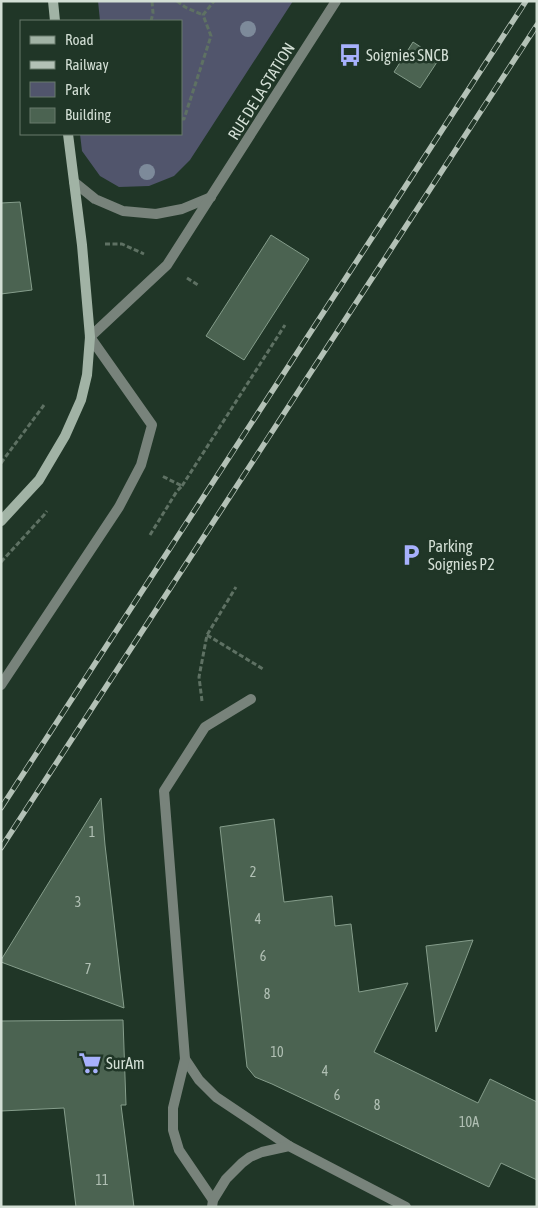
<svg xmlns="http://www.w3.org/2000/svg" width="538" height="1208" font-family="'Asap Condensed',sans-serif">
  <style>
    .green { fill: #51556c }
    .building { fill: #4b6351; stroke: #859d8b }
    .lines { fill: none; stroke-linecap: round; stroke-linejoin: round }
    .path { stroke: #5e7163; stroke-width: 3; stroke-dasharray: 5 2.5; stroke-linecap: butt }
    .lane { stroke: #78837b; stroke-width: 10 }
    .street { stroke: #78837b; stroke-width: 10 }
    .secondary { stroke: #a1b3a5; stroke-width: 10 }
    .rail-casing { stroke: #b3c1b6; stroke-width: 5.5 }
    .rail { stroke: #203627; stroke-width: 4; stroke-dasharray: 11; stroke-linecap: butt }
    .tree { fill: #7d8a9a }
    .labels { text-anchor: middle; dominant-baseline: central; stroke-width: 5; stroke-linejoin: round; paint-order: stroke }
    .number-label { font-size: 14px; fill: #b1c0b4 }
    .poi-label { font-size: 16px; fill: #d3dfd5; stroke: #203627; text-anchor: start }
    .street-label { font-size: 16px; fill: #d3dfd5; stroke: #203627 }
  </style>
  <rect width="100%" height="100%" fill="#203627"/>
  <path class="green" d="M98 1H293L190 160 174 176 149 186 119 187 100 176 82 151 80 134H181V21H100Z"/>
  <g class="building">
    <path d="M413 42 439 59 420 88 394 72Z"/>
    <path d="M20 202 32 290 1 294V203Z"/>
    <path d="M271 235 309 259 244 360 206 336Z"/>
    <path d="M101 798 105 845 124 1008 1 962V960L43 892Z"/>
    <path d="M274 819 284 902 332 896 335 926 351 924 359 992 408 983 374 1052 478 1103 490 1079 537 1102V1180L501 1163 489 1187 272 1084 255 1077 247 1067 220 827Z"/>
    <path d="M473 940 459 976 436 1032 426 946Z"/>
    <path d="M123 1020 126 1105H121L134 1207H76L64 1108 1 1111V1021Z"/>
  </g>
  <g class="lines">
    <g class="path">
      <path d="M177 1 185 7 203 15"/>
      <path d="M151 21 153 13 152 1"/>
      <path d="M181 119H184L211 36 203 15 214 1"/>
      <path d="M105 244H122L144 254"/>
      <path d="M187 278 198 285"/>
      <path d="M1 463 44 405"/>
      <path d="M182 486 285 325"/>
      <path d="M150 535 177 491 182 486 162 476"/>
      <path d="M1 562 44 515 47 511"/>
      <path d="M207 635 263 669"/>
      <path d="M202 701 199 677 207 635 236 587"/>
    </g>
    <g class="lane">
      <path d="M185 1059 199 1080 216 1097 289 1146"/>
      <path d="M213 1200 179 1150 173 1130V1108L185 1059 164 791 205 727 251 699"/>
    </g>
    <g class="street">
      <path d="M74 182 95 199 123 211 156 214 182 209 211 197"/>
      <path d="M1 685 119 507 141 465 152 425 90 337 167 265 336 1"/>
      <path d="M212 1207 213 1200 226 1179 242 1163 250 1157 262 1152 289 1146 406 1207"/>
    </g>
    <g class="secondary">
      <path d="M53 1 55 21"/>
      <path d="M1 521 39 480 65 436 81 400 87 375 90 337 82 245 68 134"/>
    </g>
    <defs>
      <g id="rail">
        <path d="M1 808 526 1"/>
        <path d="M1 848 537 25"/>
      </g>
    </defs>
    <use href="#rail" class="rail-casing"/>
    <use href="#rail" class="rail"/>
  </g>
  <g class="tree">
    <circle cx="248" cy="29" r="8"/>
    <circle cx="147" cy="172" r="8"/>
  </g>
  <defs>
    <symbol id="bus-bare" viewBox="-9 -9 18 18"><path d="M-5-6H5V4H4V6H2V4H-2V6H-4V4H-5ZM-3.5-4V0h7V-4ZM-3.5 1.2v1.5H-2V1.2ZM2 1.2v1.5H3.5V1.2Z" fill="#a7b1fc" stroke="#203627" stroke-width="2.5" paint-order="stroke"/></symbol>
    <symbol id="parking-bare" viewBox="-9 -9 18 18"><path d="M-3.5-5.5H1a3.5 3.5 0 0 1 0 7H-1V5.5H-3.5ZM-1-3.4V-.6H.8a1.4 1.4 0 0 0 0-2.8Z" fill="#a7b1fc" stroke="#203627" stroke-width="2.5" paint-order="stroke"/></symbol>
    <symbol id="supermarket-bare" viewBox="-9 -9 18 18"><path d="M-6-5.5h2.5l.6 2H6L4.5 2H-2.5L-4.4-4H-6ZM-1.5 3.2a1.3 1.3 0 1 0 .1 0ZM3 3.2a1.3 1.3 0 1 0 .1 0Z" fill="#a7b1fc" stroke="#203627" stroke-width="2.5" paint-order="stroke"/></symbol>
  </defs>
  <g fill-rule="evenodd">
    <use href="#bus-bare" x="334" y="39" width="32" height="32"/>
    <use href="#parking-bare" x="395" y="539" width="32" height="32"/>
    <use href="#supermarket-bare" x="74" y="1047" width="32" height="32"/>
  </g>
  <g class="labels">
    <g class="number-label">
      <text x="92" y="832">1</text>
      <text x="253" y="872">2</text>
      <text x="78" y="902">3</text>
      <text x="258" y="919">4</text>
      <text x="263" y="956">6</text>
      <text x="88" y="969">7</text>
      <text x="267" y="994">8</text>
      <text x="277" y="1052">10</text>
      <text x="325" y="1071">4</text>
      <text x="337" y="1095">6</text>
      <text x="377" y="1105">8</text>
      <text x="469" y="1122">10A</text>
      <text x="102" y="1180">11</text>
    </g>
    <g class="poi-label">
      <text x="366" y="55">Soignies SNCB</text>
      <text x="428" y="546">Parking<tspan x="428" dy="18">Soignies P2</tspan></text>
      <text x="106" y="1063">SurAm</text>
    </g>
    <g class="street-label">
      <text transform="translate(261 91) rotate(-58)">RUE DE LA STATION</text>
    </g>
  </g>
  <rect width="538" height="1208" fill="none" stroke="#d3dfd5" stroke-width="5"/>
  <rect x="20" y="20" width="162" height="115" fill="#203627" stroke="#687a6d"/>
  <rect x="30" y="36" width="25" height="8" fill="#a1b3a5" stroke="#687a6d"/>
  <text x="65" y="45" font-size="15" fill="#d3dfd5">Road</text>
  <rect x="30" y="61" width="25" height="8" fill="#b3c1b6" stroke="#687a6d"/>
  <text x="65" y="70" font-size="15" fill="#d3dfd5">Railway</text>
  <rect x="30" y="82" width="25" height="15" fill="#51556c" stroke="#687a6d"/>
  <text x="65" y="95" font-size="15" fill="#d3dfd5">Park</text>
  <rect x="30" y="108" width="25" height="15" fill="#4b6351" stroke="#687a6d"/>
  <text x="65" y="120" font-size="15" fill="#d3dfd5">Building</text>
</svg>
